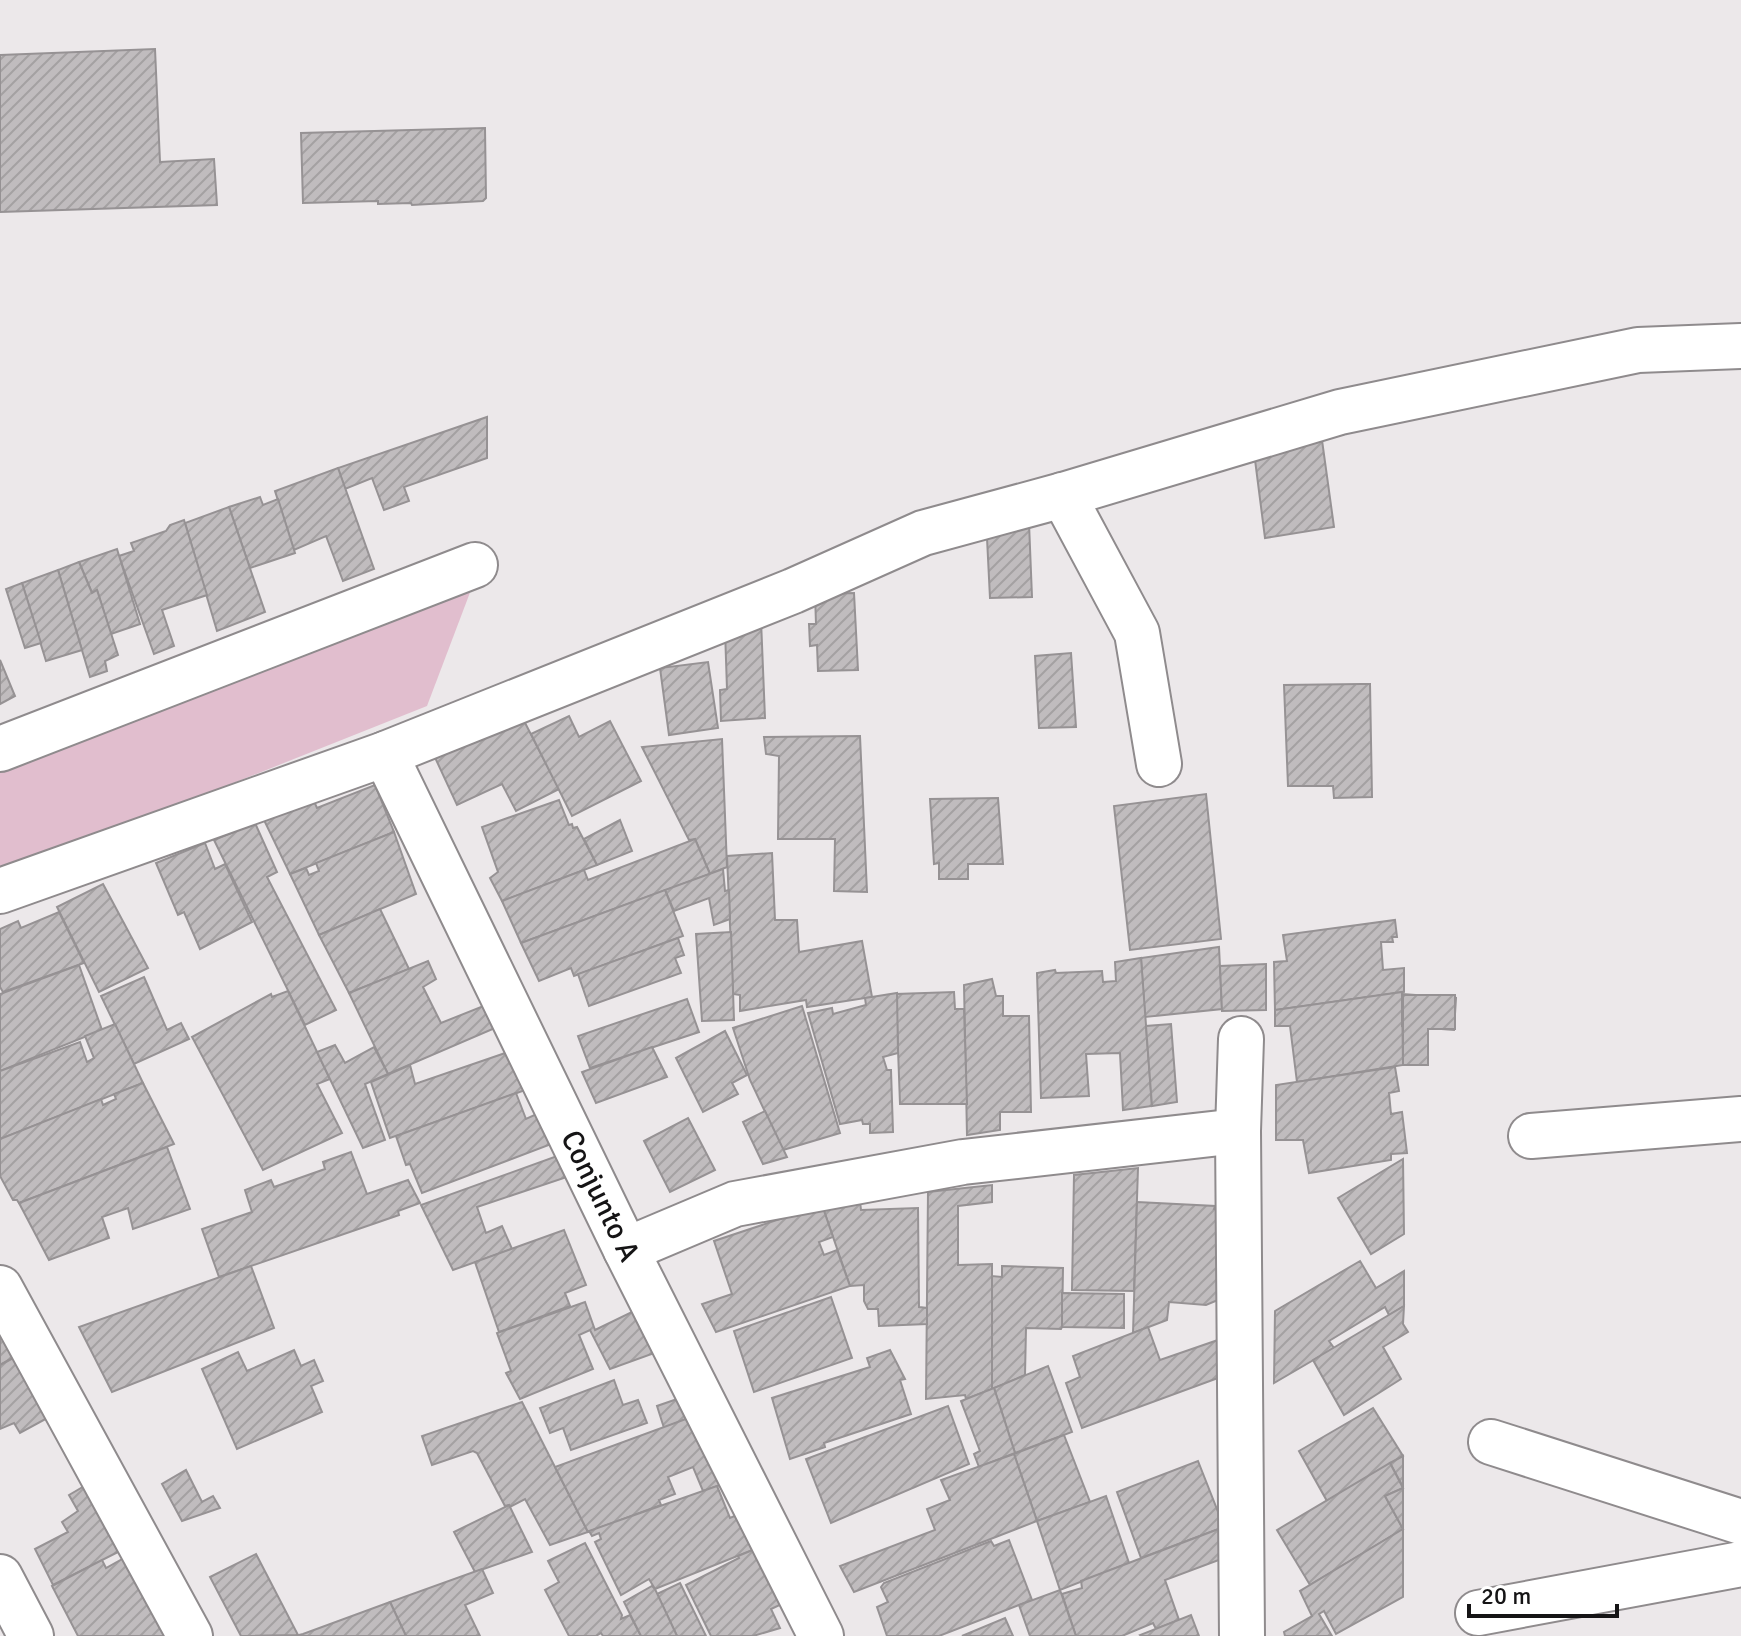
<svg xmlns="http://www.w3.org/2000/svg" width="1741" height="1636" font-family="Signika,sans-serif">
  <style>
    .park { fill: #e1bece }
    .building { fill: url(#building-hatch); stroke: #969294; stroke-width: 2 }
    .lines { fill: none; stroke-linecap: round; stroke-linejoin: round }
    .minor-casing { stroke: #8f8b8d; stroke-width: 48 }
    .minor { stroke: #fff; stroke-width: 44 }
    .labels { text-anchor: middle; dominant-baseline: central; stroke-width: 6; stroke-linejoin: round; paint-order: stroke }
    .street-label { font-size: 30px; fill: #151415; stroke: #fff }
  </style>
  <defs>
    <pattern id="building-hatch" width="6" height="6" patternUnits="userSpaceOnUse" patternTransform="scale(2)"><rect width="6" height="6" fill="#c0bcbe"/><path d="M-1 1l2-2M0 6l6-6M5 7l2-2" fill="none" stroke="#a4a1a2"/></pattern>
  </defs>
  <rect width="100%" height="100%" fill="#ece8ea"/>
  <path class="park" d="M485 553 427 706 0 876V761Z"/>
  <g class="building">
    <path d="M155 49 160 162 214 159 217 205 0 212V55Z"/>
    <path d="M485 128 486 198 483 201 412 205 411 203 378 204V201L303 203 301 133Z"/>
    <path d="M487 417V458L404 487 409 501 384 510 372 478 345 489 338 468Z"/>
    <path d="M1321 433 1334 527 1265 538 1254 452Z"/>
    <path d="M338 468 374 569 343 581 326 536 294 550 275 491Z"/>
    <path d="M260 497 263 505 278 499 295 553 250 568 229 507Z"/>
    <path d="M229 507 265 612 217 631 185 523Z"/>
    <path d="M184 520 207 595 162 610 174 646 154 654 119 556 134 551 131 543 166 531 170 525Z"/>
    <path d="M1029 523 1032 597 990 598 987 538Z"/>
    <path d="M117 549 140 624 111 634 97 590 92 593 79 562Z"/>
    <path d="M79 562 92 593 97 590 118 655 105 661 107 671 90 677 58 570Z"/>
    <path d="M58 570 82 650 46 661 22 583Z"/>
    <path d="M22 583 41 643 25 648 6 589Z"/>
    <path d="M854 593 858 670 818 671 817 645 810 646 809 624H816L815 594Z"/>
    <path d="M761 620 765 718 721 721 720 690 727 689 725 630Z"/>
    <path d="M1071 653 1076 727 1039 728 1035 656Z"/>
    <path d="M0 660 15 696 0 704Z"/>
    <path d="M708 662 718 728 669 735 660 668Z"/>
    <path d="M1361 684H1370L1372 797 1334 798 1333 786H1288L1284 685Z"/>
    <path d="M521 715 559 789 516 811 502 784 457 805 432 751Z"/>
    <path d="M569 716 579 737 610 721 641 781 572 816 531 734Z"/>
    <path d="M860 736 867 892 834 891 835 839H778L779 756 766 754 764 737Z"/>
    <path d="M722 739 727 867 710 874 695 839 689 840 642 747Z"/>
    <path d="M375 785 394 832 290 874 264 820 313 799 317 808Z"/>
    <path d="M1206 794 1221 939 1130 950 1114 806Z"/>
    <path d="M998 798 1003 864H968V879H939V863L934 864 930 799Z"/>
    <path d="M559 800 569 825 572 824 573 828 577 827 597 865 502 901 490 878 498 872 482 827Z"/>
    <path d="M620 820 632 851 597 865 584 839Z"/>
    <path d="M255 823 277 872 267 877 336 1010 305 1025 214 840Z"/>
    <path d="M394 832 416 894 319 935 290 874 306 868 309 875 319 871 316 863Z"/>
    <path d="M695 839 710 874 521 943 502 901 584 870 588 880Z"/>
    <path d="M205 843 215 869 225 864 252 922 200 949 184 912 178 915 156 863Z"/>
    <path d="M772 853 775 920H797L799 952 862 941 872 997 807 1007 806 1000 740 1011V995L733 994 727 856Z"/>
    <path d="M723 869 725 891 729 890 730 919 714 925 709 898 674 911 665 890Z"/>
    <path d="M103 884 148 968 99 992 57 907Z"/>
    <path d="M665 890 683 936 574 976 571 968 539 981 521 943Z"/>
    <path d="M380 909 409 969 349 993 319 935Z"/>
    <path d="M59 912 84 963 3 992 0 987V929L18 921 21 928Z"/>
    <path d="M1395 920 1397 937H1392L1393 942H1381L1383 970 1404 968V992L1275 1010 1274 962 1287 961 1283 935Z"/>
    <path d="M731 932 734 1020 702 1021 696 934Z"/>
    <path d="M678 938 684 955 675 958 681 973 589 1006 578 974Z"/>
    <path d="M1219 947 1222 1009 1145 1017 1141 958Z"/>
    <path d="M1141 958 1152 1106 1123 1110 1120 1053 1086 1054 1089 1096 1041 1098 1037 973 1055 970 1056 973 1102 971 1103 982 1116 981 1115 962Z"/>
    <path d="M428 961 436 979 423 987 441 1023 491 1003 502 1025 388 1074 349 993Z"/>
    <path d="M1266 964V1010L1222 1011 1220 966Z"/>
    <path d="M79 965 102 1030 0 1071V994Z"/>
    <path d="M144 977 167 1030 181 1023 189 1039 134 1064 101 996Z"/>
    <path d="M992 979 996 996H1003V1016H1029L1031 1112H1000V1130L967 1135 964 985Z"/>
    <path d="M288 991 330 1079 317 1084 342 1133 263 1170 192 1037 271 994 272 997Z"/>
    <path d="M954 992 955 1009H964L967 1104H900L896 994Z"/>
    <path d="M1402 992 1403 1065 1297 1082 1290 1026H1275V1010Z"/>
    <path d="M897 993 898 1053 883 1057 887 1070H891L893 1132 870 1133V1124H863L862 1120 840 1124 808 1013 832 1008 833 1014 866 1005 865 998Z"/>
    <path d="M1402 994 1456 998 1454 1030 1402 1026Z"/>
    <path d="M1403 995H1455V1029H1428V1065H1403Z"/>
    <path d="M687 999 699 1032 590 1068 578 1036Z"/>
    <path d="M802 1006 840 1133 783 1150 750 1080 733 1028Z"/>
    <path d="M115 1024 143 1083 0 1139V1071L80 1042 87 1062 94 1058 85 1036Z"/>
    <path d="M1171 1024 1177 1102 1152 1106 1146 1026Z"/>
    <path d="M725 1031 747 1075 732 1083 738 1094 703 1112 676 1058Z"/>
    <path d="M335 1045 345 1063 374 1047 388 1074 365 1084 385 1140 363 1148 317 1052Z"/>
    <path d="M652 1047 667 1077 596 1103 582 1072Z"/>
    <path d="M514 1050 531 1088 390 1138 371 1082 410 1065 415 1084Z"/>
    <path d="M1395 1067 1399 1091 1389 1093 1391 1114 1402 1112 1407 1153 1391 1154V1160L1309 1173 1303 1140H1276V1085Z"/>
    <path d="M143 1083 174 1144 19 1203 17 1200H13L0 1176V1139L101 1099 103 1105 116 1099 114 1094Z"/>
    <path d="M516 1093 526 1119 541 1112 554 1143 422 1193 410 1164 406 1165 396 1136Z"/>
    <path d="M765 1111 787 1157 763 1164 743 1122Z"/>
    <path d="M688 1118 715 1170 670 1192 644 1141Z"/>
    <path d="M167 1147 190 1209 133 1229 128 1208 102 1217 109 1238 49 1260 19 1203Z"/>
    <path d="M351 1152 367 1194 408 1180 420 1203 398 1211 399 1215 219 1277 202 1229 252 1212 245 1190 271 1180 274 1187 325 1169 323 1162Z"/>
    <path d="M560 1155 570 1176 477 1207 486 1233 502 1226 512 1249 453 1270 421 1205Z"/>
    <path d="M1403 1159 1404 1234 1371 1254 1338 1198Z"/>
    <path d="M1138 1168 1134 1291 1072 1290 1074 1175Z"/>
    <path d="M992 1185V1202L958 1206V1265L992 1264V1389L966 1399 965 1395 926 1399 928 1192Z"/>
    <path d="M860 1201 861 1210 918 1208 919 1307 927 1308V1324L879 1326 878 1309H868L864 1301V1285L850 1286 822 1205Z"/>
    <path d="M1137 1202 1215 1206 1214 1209H1224L1225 1297 1206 1305 1169 1302 1167 1320 1133 1333Z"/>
    <path d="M822 1205 833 1237 819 1242 824 1255 837 1250 850 1286 716 1332 702 1304 732 1294 714 1241Z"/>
    <path d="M564 1230 586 1285 565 1293 570 1306 499 1332 475 1262Z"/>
    <path d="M1360 1261 1376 1288 1404 1271V1306L1389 1315 1385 1307 1329 1341 1334 1348 1274 1383 1275 1311Z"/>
    <path d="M251 1266 274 1328 112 1392 79 1327Z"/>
    <path d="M1002 1266 1063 1268 1062 1327 1061 1329 1026 1328 1025 1375 992 1389V1276L1002 1277Z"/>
    <path d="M1062 1293 1124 1294V1328L1062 1327Z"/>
    <path d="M831 1297 852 1358 754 1392 734 1331Z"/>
    <path d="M585 1302 595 1330 638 1309 660 1351 610 1369 590 1330 579 1335 593 1369 520 1399 506 1373 511 1371 497 1333Z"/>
    <path d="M1404 1306 1403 1324 1408 1332 1383 1347 1401 1379 1344 1415 1313 1360Z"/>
    <path d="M0 1313 21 1353 0 1365Z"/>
    <path d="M1148 1327 1160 1360 1218 1340V1378L1082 1428 1066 1383 1080 1377 1073 1356Z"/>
    <path d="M294 1350 301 1366 314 1360 323 1381 311 1386 322 1412 237 1449 202 1369 238 1352 247 1371Z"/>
    <path d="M890 1350 905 1379 900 1380 911 1414 824 1443 825 1447 790 1459 772 1398 870 1367 867 1358Z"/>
    <path d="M19 1355 51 1416 20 1433 14 1423 0 1429V1365Z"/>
    <path d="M1048 1366 1072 1432 1015 1453 994 1388Z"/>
    <path d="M614 1380 623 1405 638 1400 647 1423 571 1450 563 1428 550 1433 540 1408Z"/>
    <path d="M994 1388 1015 1453 979 1467 974 1454 980 1451 961 1401Z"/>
    <path d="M683 1397 694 1416 664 1428 657 1406Z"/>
    <path d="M522 1402 588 1532 550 1545 525 1499 510 1507 509 1505 505 1506 477 1453 473 1451 432 1465 422 1436Z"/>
    <path d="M948 1406 969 1464 831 1523 806 1459Z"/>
    <path d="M1373 1408 1403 1456 1327 1501 1299 1451Z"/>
    <path d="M694 1416 729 1482 703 1491 693 1467 668 1477 675 1494 659 1500 661 1505 588 1532 555 1467Z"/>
    <path d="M1064 1435 1090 1502 1037 1521 1014 1454Z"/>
    <path d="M1014 1454 1037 1521 854 1592 840 1566 935 1530 927 1509 950 1500 941 1480Z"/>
    <path d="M1403 1456V1487L1390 1463Z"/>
    <path d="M1198 1461 1224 1527 1141 1558 1117 1492Z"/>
    <path d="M1390 1463 1403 1488 1385 1496 1403 1529 1310 1585 1277 1530Z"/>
    <path d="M186 1470 202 1502 213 1496 220 1508 182 1521 162 1484Z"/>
    <path d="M88 1484 120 1551 53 1585 35 1549 68 1532 62 1522 78 1511 69 1495Z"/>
    <path d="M717 1486 730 1518 744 1512 760 1547 655 1589 649 1579 621 1595 595 1542 601 1539 599 1533 592 1536 589 1531Z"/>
    <path d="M1403 1488V1597L1336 1634 1324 1611 1319 1614 1332 1636H1285L1284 1632 1312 1616 1300 1591 1403 1529 1385 1496Z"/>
    <path d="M1106 1496 1129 1563 1060 1590 1037 1521Z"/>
    <path d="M509 1505 532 1552 475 1572 454 1532Z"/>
    <path d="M1224 1527V1558L1165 1580 1179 1620 1156 1629 1153 1623 1122 1636H1076L1062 1594 1082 1588 1081 1581Z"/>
    <path d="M1009 1540 1032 1600 939 1636H887L877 1607 888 1602 881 1587 884 1583 991 1541 994 1546Z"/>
    <path d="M585 1543 622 1615 621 1619 630 1615 641 1636H603L601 1633 596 1636H569L545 1590 559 1582 548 1561Z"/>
    <path d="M760 1547 786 1602 771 1609 780 1628 753 1636H711L686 1585 739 1558 738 1556Z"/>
    <path d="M256 1554 298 1635 241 1636 210 1577Z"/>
    <path d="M124 1558 169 1636H78L52 1586 102 1560 106 1568Z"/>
    <path d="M482 1569 493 1593 465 1605 480 1636H406L390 1602Z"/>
    <path d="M680 1583 706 1636H677L657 1594Z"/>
    <path d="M652 1586 655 1589 677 1636H641L624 1602Z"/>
    <path d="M1060 1590 1076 1636H1030L1019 1605Z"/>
    <path d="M390 1602 406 1636H295L303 1634Z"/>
    <path d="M1191 1615 1199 1636H1141L1140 1635Z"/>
    <path d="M1005 1618 1013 1636H962Z"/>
  </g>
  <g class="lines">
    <defs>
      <g id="minor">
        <path d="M1063 495 1137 633 1159 764"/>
        <path d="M0 749 475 565"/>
        <path d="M385 754 626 1250 821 1636"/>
        <path d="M0 891 385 754 793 591 923 533 1063 495 1340 412 1638 350 1741 346"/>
        <path d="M1241 1039 1238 1131 1242 1636"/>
        <path d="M1531 1136 1741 1119"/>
        <path d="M626 1250 735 1204 963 1162 1238 1131"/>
        <path d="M0 1288 190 1636"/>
        <path d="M1491 1442 1741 1522"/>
        <path d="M0 1577 31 1636"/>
        <path d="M1478 1613 1741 1564"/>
      </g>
    </defs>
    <use href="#minor" class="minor-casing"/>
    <use href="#minor" class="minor"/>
  </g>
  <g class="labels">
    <g class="street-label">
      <text transform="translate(600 1196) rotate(64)">Conjunto A</text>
    </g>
  </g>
  <path d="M1469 1604v12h148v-12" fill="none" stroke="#151415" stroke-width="4"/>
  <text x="1481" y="1604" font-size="24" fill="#151415" stroke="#ffffff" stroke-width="6" paint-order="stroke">20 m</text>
</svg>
